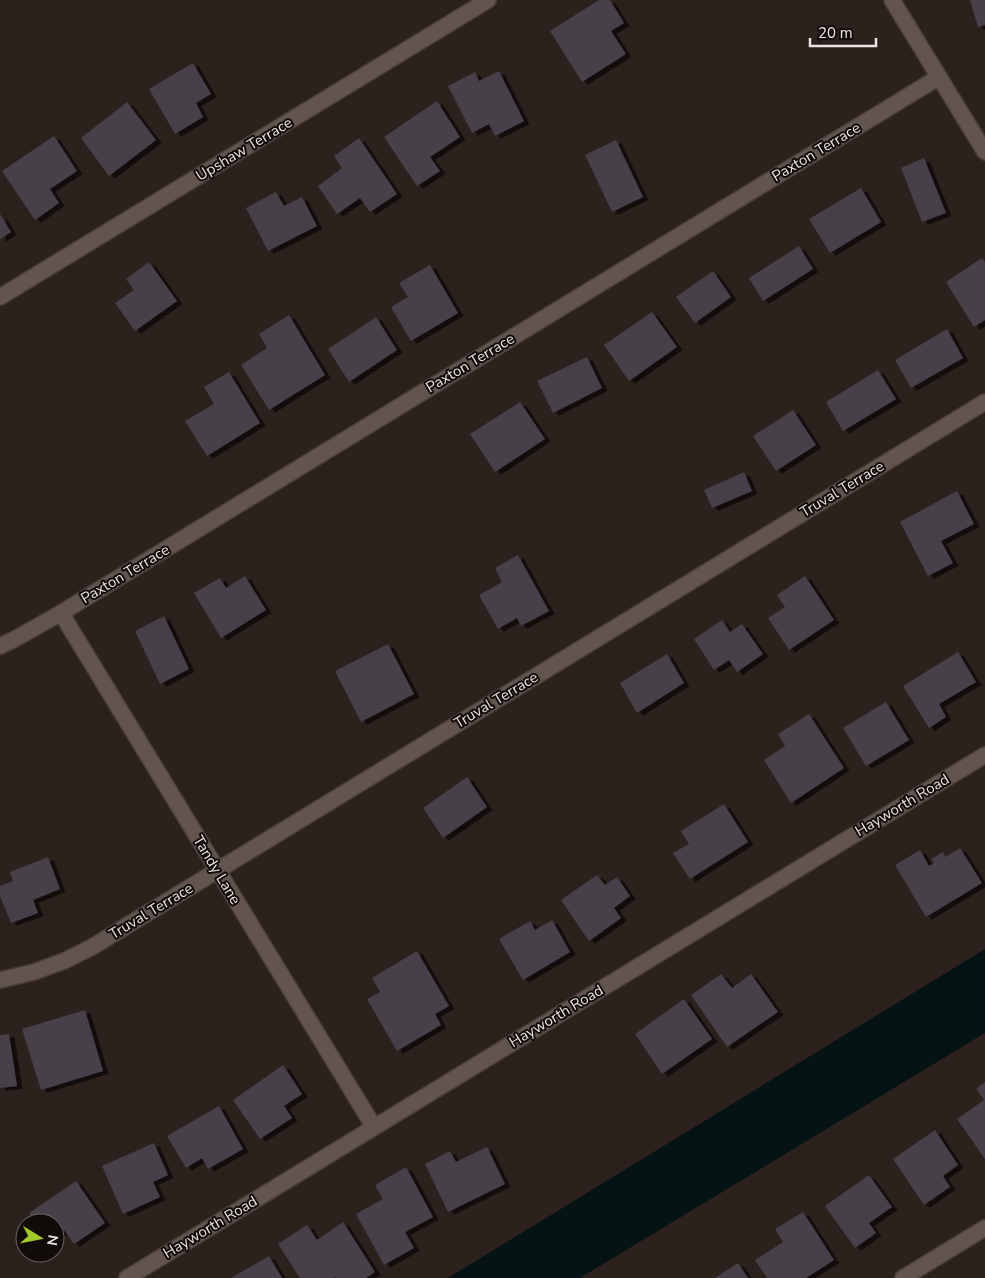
<svg xmlns="http://www.w3.org/2000/svg" width="985" height="1278" font-family="'Nunito Sans',sans-serif">
  <style>
    .water { fill: #061314 }
    .building { fill: #463f49; filter: url(#shadow) }
    .lines { fill: none; stroke-linecap: round; stroke-linejoin: round }
    .street-casing { stroke: #493f3b; stroke-width: 18 }
    .street { stroke: #62554f; stroke-width: 15 }
    .labels { text-anchor: middle; dominant-baseline: central; stroke-width: 4; stroke-linejoin: round; paint-order: stroke }
    .street-label { font-size: 15px; fill: #ece4e1; stroke: #110c0a }
  </style>
  <defs>
    <filter id="shadow"><feDropShadow dx="5.5" dy="3" stdDeviation="0" flood-color="#0009"/></filter>
  </defs>
  <rect width="100%" height="100%" fill="#2d211d"/>
  <path class="water" d="M985 949V1033L580 1278H448Z"/>
  <g class="building">
    <path d="M599 0H610L624 23 611 31 626 54 582 82 550 31Z"/>
    <path d="M970 0H985V25L978 27Z"/>
    <path d="M193 63 211 94 196 103 203 117 175 134 149 89Z"/>
    <path d="M499 71 524 121 495 136 489 124 472 133 448 86 475 72 479 81Z"/>
    <path d="M437 101 460 137 430 157 440 171 417 186 384 137Z"/>
    <path d="M127 102 156 140 109 176 81 138Z"/>
    <path d="M54 136 77 171 50 189 59 203 35 220 2 171Z"/>
    <path d="M359 138 397 194 370 212 360 198 337 214 318 186 342 168 334 156Z"/>
    <path d="M616 140 643 197 612 212 585 155Z"/>
    <path d="M924 158 946 213 922 222 901 168Z"/>
    <path d="M861 188 881 222 830 253 809 219Z"/>
    <path d="M276 192 284 206 302 197 317 226 268 251 246 208Z"/>
    <path d="M0 214 11 232 0 239Z"/>
    <path d="M799 246 813 269 763 301 749 278Z"/>
    <path d="M982 258 985 262V320L974 327 946 282Z"/>
    <path d="M149 262 177 301 135 331 115 303 134 290 126 279Z"/>
    <path d="M430 265 458 313 411 341 391 307 408 297 399 283Z"/>
    <path d="M713 271 731 297 695 323 676 297Z"/>
    <path d="M652 312 677 347 629 381 604 345Z"/>
    <path d="M289 315 325 375 269 410 241 365 267 348 259 334Z"/>
    <path d="M376 317 397 350 349 382 328 349Z"/>
    <path d="M947 329 963 358 911 388 895 360Z"/>
    <path d="M587 357 602 388 553 413 537 381Z"/>
    <path d="M878 370 896 399 843 431 826 402Z"/>
    <path d="M229 372 260 423 207 456 185 421 214 404 204 387Z"/>
    <path d="M520 402 545 439 495 472 470 434Z"/>
    <path d="M793 410 816 445 776 471 753 436Z"/>
    <path d="M744 472 752 491 712 508 704 490Z"/>
    <path d="M957 491 974 524 941 541 953 563 928 576 900 522Z"/>
    <path d="M518 555 549 611 521 626 517 618 498 629 479 595 502 582 495 568Z"/>
    <path d="M245 576 266 610 221 638 194 593 220 578 226 588Z"/>
    <path d="M805 576 834 620 789 650 768 618 785 607 777 595Z"/>
    <path d="M164 616 189 669 160 684 135 631Z"/>
    <path d="M722 620 730 632 742 624 763 654 737 672 729 660 714 670 694 639Z"/>
    <path d="M388 644 414 694 361 722 335 671Z"/>
    <path d="M958 652 976 682 939 704 946 717 929 728 903 686Z"/>
    <path d="M667 654 684 683 637 713 620 683Z"/>
    <path d="M886 702 909 740 866 766 843 728Z"/>
    <path d="M809 714 844 768 791 803 764 760 785 746 778 734Z"/>
    <path d="M467 777 487 807 443 838 423 808Z"/>
    <path d="M724 804 748 842 690 879 673 853 689 844 681 831Z"/>
    <path d="M960 848 982 883 926 917 895 865 920 850 929 866 934 863 931 859 943 852 945 857Z"/>
    <path d="M48 857 60 889 33 900 38 913 11 923 0 896V886L13 881 10 872Z"/>
    <path d="M597 875 605 885 617 877 630 896 614 908 621 918 589 941 561 900Z"/>
    <path d="M552 920 570 952 523 980 499 939 530 921 535 930Z"/>
    <path d="M417 951 449 1006 435 1014 441 1025 397 1051 367 999 380 992 372 978Z"/>
    <path d="M721 974 732 988 751 974 778 1012 727 1047 691 995Z"/>
    <path d="M684 999 712 1039 662 1074 635 1034Z"/>
    <path d="M85 1010 103 1071 41 1090 22 1029Z"/>
    <path d="M9 1034 17 1086 0 1088V1035Z"/>
    <path d="M283 1065 302 1094 284 1106 292 1118 260 1139 233 1100Z"/>
    <path d="M985 1082V1159L957 1119 984 1100 976 1089Z"/>
    <path d="M219 1106 243 1149 208 1169 202 1158 186 1168 167 1136Z"/>
    <path d="M935 1130 958 1165 943 1176 950 1187 924 1205 893 1159Z"/>
    <path d="M154 1143 168 1175 153 1182 160 1197 123 1214 102 1166Z"/>
    <path d="M487 1147 505 1184 448 1212 425 1164 450 1151 456 1162Z"/>
    <path d="M406 1167 433 1217 405 1232 414 1248 384 1265 356 1214 383 1199 375 1185Z"/>
    <path d="M869 1175 892 1207 869 1223 876 1233 855 1248 825 1206Z"/>
    <path d="M76 1181 105 1223 74 1244 64 1230 55 1236V1223H36L29 1213Z"/>
    <path d="M803 1212 834 1260 806 1278H767L755 1260 783 1242 775 1229Z"/>
    <path d="M343 1222 375 1272 366 1278H336L335 1277 333 1278H300L278 1244 307 1225 317 1240Z"/>
    <path d="M269 1256 282 1278H231Z"/>
    <path d="M738 1263 748 1278H715Z"/>
  </g>
  <g class="lines">
    <defs>
      <g id="street">
        <path d="M892 0 985 152"/>
        <path d="M0 297 488 0"/>
        <path d="M61 613 374 1127"/>
        <path d="M0 646 13 640 61 613 939 77"/>
        <path d="M0 980 34 972 64 961 92 947 985 402"/>
        <path d="M127 1278 985 755"/>
        <path d="M903 1278 985 1228"/>
      </g>
    </defs>
    <use href="#street" class="street-casing"/>
    <use href="#street" class="street"/>
  </g>
  <g class="labels">
    <g class="street-label">
      <text transform="translate(244 149) rotate(-31)">Upshaw Terrace</text>
      <text transform="translate(816 152) rotate(-31)">Paxton Terrace</text>
      <text transform="translate(470 363) rotate(-31)">Paxton Terrace</text>
      <text transform="translate(842 489) rotate(-31)">Truval Terrace</text>
      <text transform="translate(125 574) rotate(-31)">Paxton Terrace</text>
      <text transform="translate(496 700) rotate(-31)">Truval Terrace</text>
      <text transform="translate(902 805) rotate(-31)">Hayworth Road</text>
      <text transform="translate(217 870) rotate(59)">Tandy Lane</text>
      <text transform="translate(151 911) rotate(-31)">Truval Terrace</text>
      <text transform="translate(556 1016) rotate(-31)">Hayworth Road</text>
      <text transform="translate(210 1227) rotate(-31)">Hayworth Road</text>
    </g>
  </g>
  <g transform="translate(40 1238) rotate(100)"><circle r="24" fill="#110c0a" stroke="#696260"/>
  <path d="M0-4L9 19L0 12L-9 19Z" fill="#a1c92a"/>
  <text y="-8" font-size="14" font-weight="bold" text-anchor="middle" fill="#ece4e1">N</text>
  </g>
  <path d="M810 38v8h66v-8" fill="none" stroke="#ece4e1" stroke-width="2.5"/>
  <text x="818" y="38" font-size="15" fill="#ece4e1" stroke="#110c0a" stroke-width="4" paint-order="stroke">20 m</text>
</svg>
